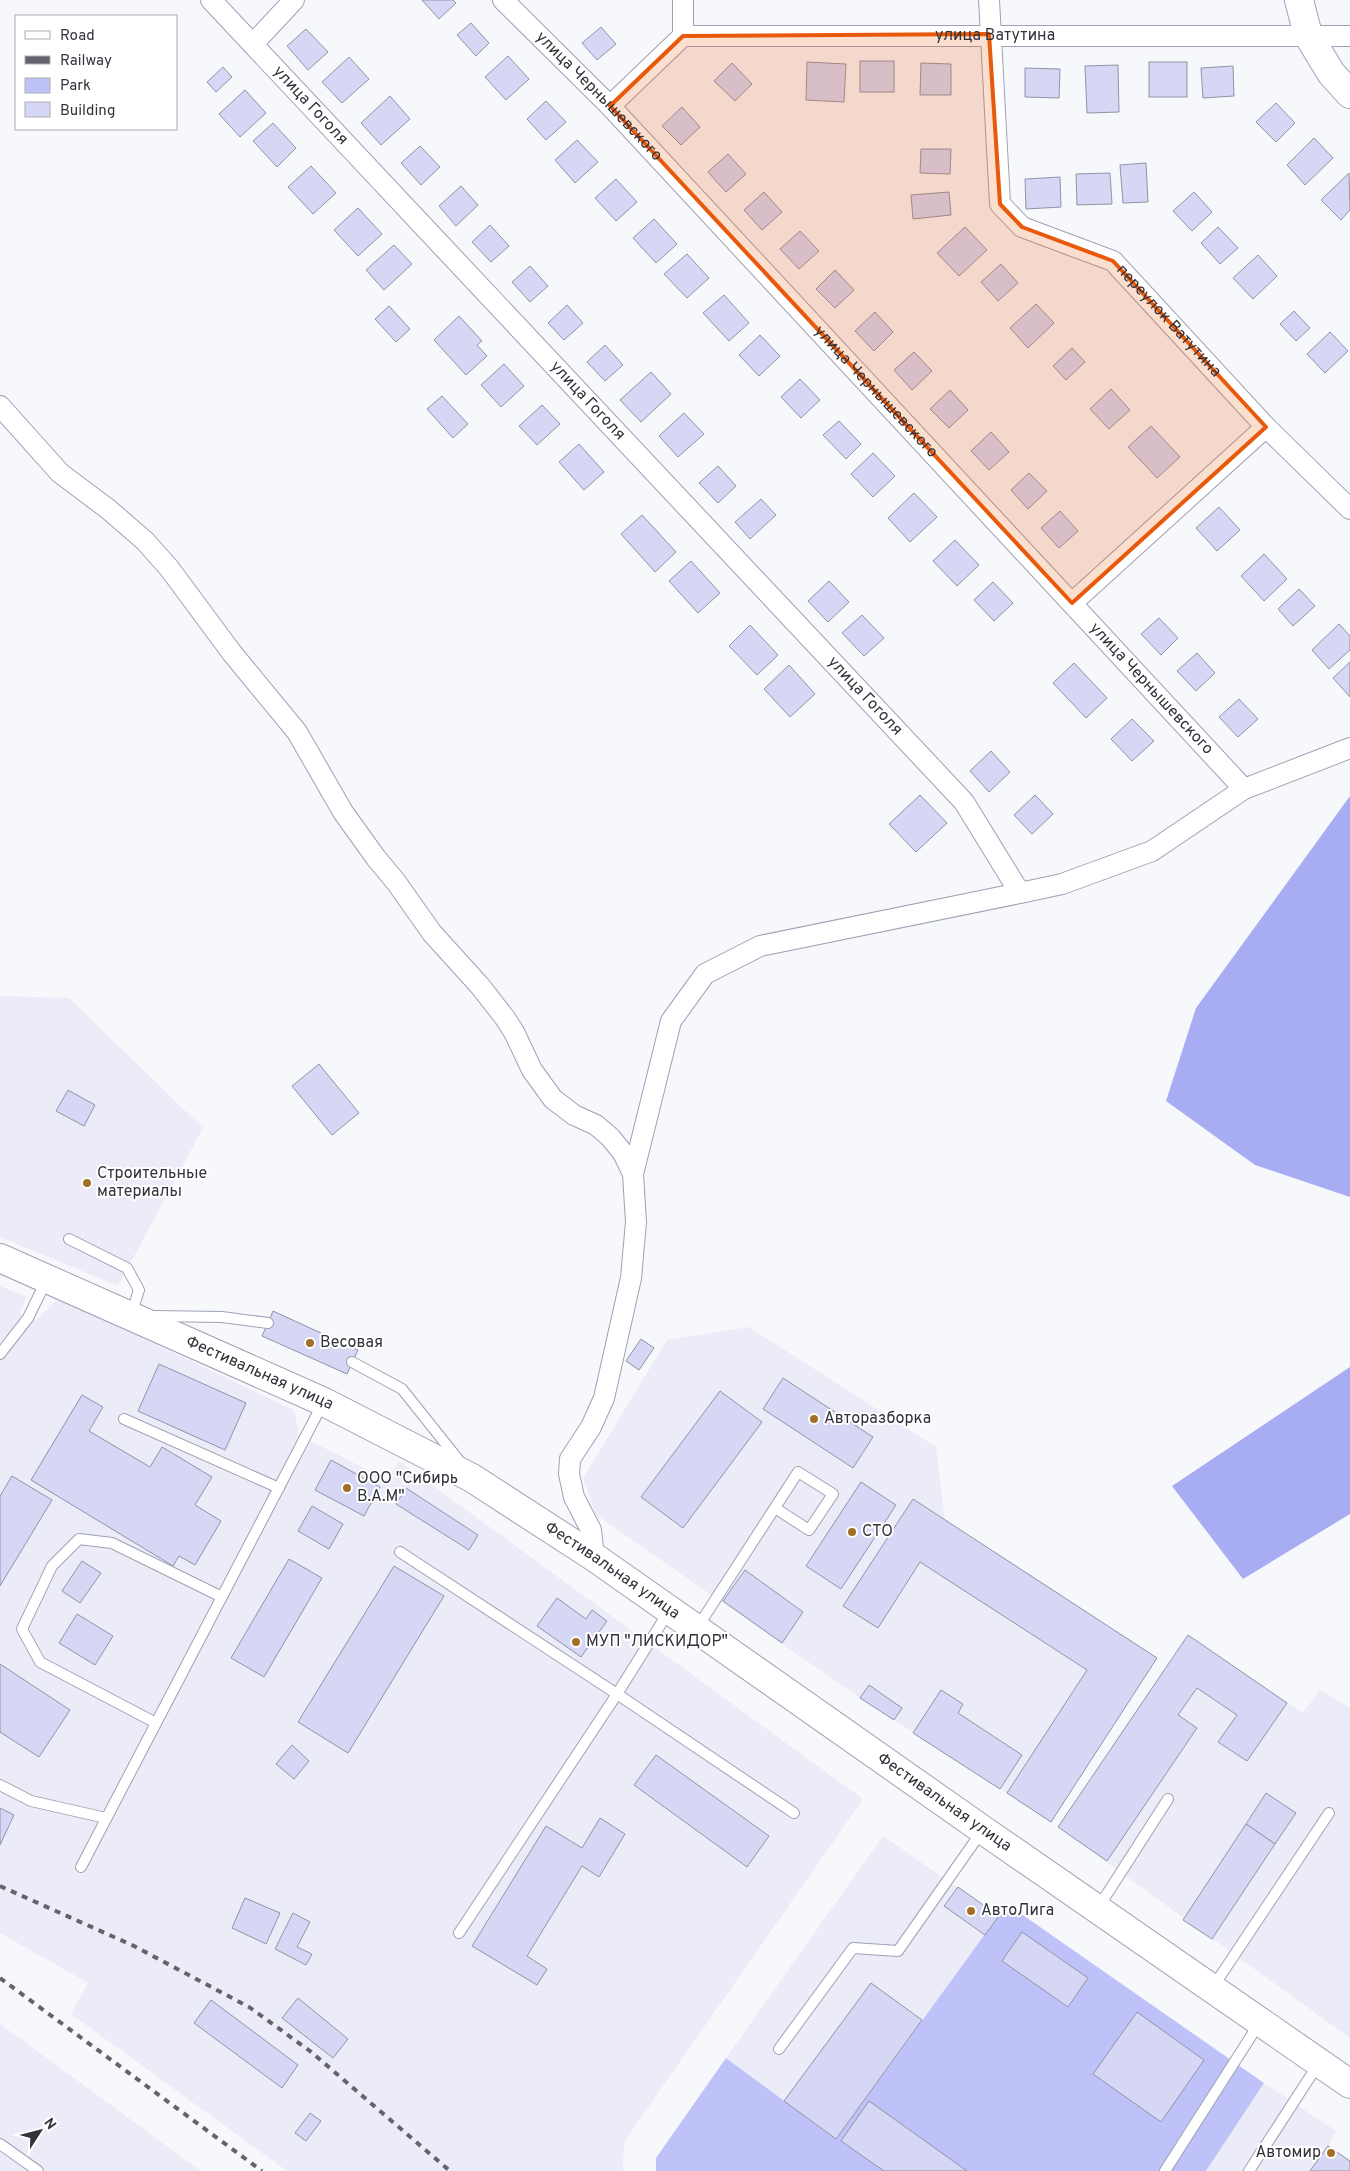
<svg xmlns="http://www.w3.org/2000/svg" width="1350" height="2171" font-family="Overpass,sans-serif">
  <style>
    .built { fill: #ebecf8 }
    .green { fill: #bec2f8 }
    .forest { fill: #a8acf2 }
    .building { fill: #d5d7f5; stroke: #9193a7 }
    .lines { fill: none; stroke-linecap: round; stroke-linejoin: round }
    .lane-casing { stroke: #9fa1b5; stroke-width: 12 }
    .street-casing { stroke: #9fa1b5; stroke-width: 22 }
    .secondary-casing { stroke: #9fa1b5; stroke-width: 30 }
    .lane { stroke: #fff; stroke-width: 10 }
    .street { stroke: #fff; stroke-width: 20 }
    .secondary { stroke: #fff; stroke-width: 28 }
    .rail { stroke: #63646b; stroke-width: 4; stroke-dasharray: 6 6; stroke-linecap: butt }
    .marked { fill: #e8590c; fill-opacity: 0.2; stroke: #e8590c; stroke-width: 4; stroke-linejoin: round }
    .poi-dot { fill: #a26f26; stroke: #fff; stroke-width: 2 }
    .labels { text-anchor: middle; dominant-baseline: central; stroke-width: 4; stroke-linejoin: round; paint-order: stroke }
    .street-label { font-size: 16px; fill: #31323a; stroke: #fff }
    .poi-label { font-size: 16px; fill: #31323a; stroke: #fff; text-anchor: start }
  </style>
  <rect width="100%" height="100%" fill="#f7f8fc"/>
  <g class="built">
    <path d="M0 996 69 998 203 1128 118 1286 0 1237Z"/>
    <path d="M0 1286 26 1297 20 1314 36 1320 59 1298 294 1410 299 1435 387 1480 399 1461 863 1799 624 2142 623 2171H287L71 2014 88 1983 0 1933Z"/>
    <path d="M749 1327 936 1447 945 1520 1157 1658 1051 1822 860 1698 596 1515 583 1478 667 1340Z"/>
    <path d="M1188 1635 1303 1713 1320 1690 1350 1708V2038L1058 1827Z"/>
    <path d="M883 1836 999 1916 836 2139 726 2058Z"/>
    <path d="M0 2024 201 2171H0Z"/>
    <path d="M1264 2083 1336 2131 1328 2146 1350 2161V2171H1206Z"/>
  </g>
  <path class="green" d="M1007 1904 1264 2083 1206 2171H656V2158L726 2058 836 2139Z"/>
  <g class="forest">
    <path d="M1350 796V1197L1255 1165 1166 1101 1196 1008Z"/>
    <path d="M1350 1367V1514L1243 1579 1172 1486Z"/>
  </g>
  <g class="building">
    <path d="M422 0H453L456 3 439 19Z"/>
    <path d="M471 23 489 43 476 56 457 35Z"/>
    <path d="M601 27 616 44 597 60 582 43Z"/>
    <path d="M306 29 328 52 308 70 287 46Z"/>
    <path d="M508 56 529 79 506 100 485 77Z"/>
    <path d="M349 57 369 79 342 103 322 82Z"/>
    <rect x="860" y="61" width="34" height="31"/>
    <path d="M807 62 846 64 844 102 806 100Z"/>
    <rect x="1149" y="62" width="38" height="35"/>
    <path d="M732 63 752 84 735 101 714 81Z"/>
    <path d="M921 63 951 64V95H920Z"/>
    <path d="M1118 65 1119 112 1087 113 1085 66Z"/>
    <path d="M1233 66 1234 96 1203 98 1201 68Z"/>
    <path d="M223 67 232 77 216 92 207 82Z"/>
    <path d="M1025 68 1060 69 1059 98 1025 97Z"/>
    <path d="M245 90 266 113 240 137 219 114Z"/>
    <path d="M390 96 410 119 381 145 361 123Z"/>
    <path d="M546 101 566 122 546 140 527 119Z"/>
    <path d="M1276 103 1295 123 1276 142 1256 122Z"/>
    <path d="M682 107 700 127 681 145 662 126Z"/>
    <path d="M273 123 296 148 277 167 253 141Z"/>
    <path d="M1314 138 1333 158 1305 185 1287 165Z"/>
    <path d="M577 140 598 162 575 183 555 160Z"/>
    <path d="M420 146 440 167 421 185 401 163Z"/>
    <path d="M921 149H951L950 174 920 173Z"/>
    <path d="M728 154 746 174 726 192 708 172Z"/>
    <path d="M1146 163 1148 202 1123 203 1120 165Z"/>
    <path d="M311 166 336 193 313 214 288 187Z"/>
    <path d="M1110 173 1112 204 1077 205 1076 174Z"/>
    <path d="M1349 173 1350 210 1341 220 1321 200Z"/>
    <path d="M1060 177 1061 207 1026 209 1025 179Z"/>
    <path d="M616 179 637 202 616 221 595 198Z"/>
    <path d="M461 186 478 205 456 226 439 206Z"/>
    <path d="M764 192 782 212 762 230 744 210Z"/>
    <path d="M949 192 951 215 913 219 911 195Z"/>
    <path d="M1194 192 1212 212 1192 231 1173 211Z"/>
    <path d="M358 208 382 234 358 256 334 230Z"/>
    <path d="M654 219 677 244 656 263 633 238Z"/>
    <path d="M490 225 509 246 491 262 472 242Z"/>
    <path d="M965 227 987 250 959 276 937 253Z"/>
    <path d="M1218 227 1238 248 1220 264 1201 243Z"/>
    <path d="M800 231 819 251 799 269 780 249Z"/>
    <path d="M394 245 412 264 384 290 366 270Z"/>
    <path d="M687 254 709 278 687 298 664 274Z"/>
    <path d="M1258 255 1277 276 1253 299 1233 278Z"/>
    <path d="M1001 264 1018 283 998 301 981 282Z"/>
    <path d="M530 266 548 286 530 302 512 282Z"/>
    <path d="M835 270 854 290 835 308 816 289Z"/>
    <path d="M724 295 749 323 729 341 703 313Z"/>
    <path d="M1036 304 1054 323 1028 348 1010 328Z"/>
    <path d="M567 305 583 323 564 340 548 323Z"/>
    <path d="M389 306 410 329 396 342 375 319Z"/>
    <path d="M1294 311 1310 328 1296 341 1280 324Z"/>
    <path d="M875 312 893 332 874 351 855 331Z"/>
    <path d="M459 316 482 341 477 345 487 356 466 375 434 340Z"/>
    <path d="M1330 332 1348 351 1325 373 1307 354Z"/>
    <path d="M760 335 780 356 759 376 739 355Z"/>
    <path d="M605 345 623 365 605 381 587 362Z"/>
    <path d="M1072 348 1085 362 1066 380 1053 366Z"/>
    <path d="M914 352 932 371 912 390 894 370Z"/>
    <path d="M504 364 524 386 501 407 481 385Z"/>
    <path d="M651 372 671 394 641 422 620 400Z"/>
    <path d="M800 379 820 400 801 418 781 397Z"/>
    <path d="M1111 389 1130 410 1109 429 1090 409Z"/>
    <path d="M950 390 968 410 949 428 930 409Z"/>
    <path d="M442 396 468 424 453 438 427 409Z"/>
    <path d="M542 405 560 424 537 445 519 426Z"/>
    <path d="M684 413 704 434 678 457 659 436Z"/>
    <path d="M839 421 861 444 846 459 823 435Z"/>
    <path d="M1151 426 1180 457 1157 478 1128 447Z"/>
    <path d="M991 432 1009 452 989 470 971 451Z"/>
    <path d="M579 444 604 472 584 490 559 462Z"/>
    <path d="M873 453 895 476 873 497 851 474Z"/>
    <path d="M718 466 736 486 718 503 699 483Z"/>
    <path d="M1029 473 1047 491 1028 509 1011 490Z"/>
    <path d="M914 493 937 517 910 542 888 518Z"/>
    <path d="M761 499 776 515 750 539 735 522Z"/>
    <path d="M1219 507 1240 530 1217 551 1196 528Z"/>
    <path d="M1060 511 1078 531 1059 548 1041 528Z"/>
    <path d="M642 515 676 552 655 572 621 534Z"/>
    <path d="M955 540 979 565 957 586 933 561Z"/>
    <path d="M1264 554 1287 579 1264 601 1241 576Z"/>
    <path d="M691 561 720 593 698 613 669 581Z"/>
    <path d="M829 581 849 602 828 622 808 601Z"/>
    <path d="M993 582 1013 603 994 621 974 600Z"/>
    <path d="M1299 589 1315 606 1293 626 1278 609Z"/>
    <path d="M862 615 884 638 864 656 842 633Z"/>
    <path d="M1159 618 1178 638 1161 655 1141 634Z"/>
    <path d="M1339 624 1350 636V650L1329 669 1312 650Z"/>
    <path d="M750 625 778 655 757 675 729 646Z"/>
    <path d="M1197 653 1215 673 1196 691 1177 671Z"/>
    <path d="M1350 662V697L1333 678Z"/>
    <path d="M1074 663 1107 698 1086 718 1053 683Z"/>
    <path d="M789 665 815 694 790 717 764 689Z"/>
    <path d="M1239 699 1258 719 1238 737 1219 717Z"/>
    <path d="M1132 719 1154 741 1132 761 1111 739Z"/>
    <path d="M991 751 1010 772 989 792 970 771Z"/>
    <path d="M920 795 947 823 916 852 889 824Z"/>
    <path d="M1035 795 1053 814 1032 834 1014 815Z"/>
    <path d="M319 1064 359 1113 332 1135 292 1086Z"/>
    <path d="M68 1090 95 1105 84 1126 56 1111Z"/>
    <path d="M273 1311 358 1350 347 1374 262 1336Z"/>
    <path d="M641 1339 654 1348 639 1370 626 1361Z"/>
    <path d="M159 1364 246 1403 225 1450 138 1411Z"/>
    <path d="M783 1378 873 1437 853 1468 763 1409Z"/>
    <path d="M720 1391 762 1422 683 1528 641 1497Z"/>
    <path d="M82 1395 103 1407 89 1431 150 1467 162 1447 212 1477 195 1505 221 1521 195 1565 179 1556 173 1566 31 1480Z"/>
    <path d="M331 1460 380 1487 364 1516 315 1490Z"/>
    <path d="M12 1476 52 1500 0 1586V1496Z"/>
    <path d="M861 1482 896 1505 841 1589 806 1566Z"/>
    <path d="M406 1488 478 1535 469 1550 396 1504Z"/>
    <path d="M913 1499 1157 1658 1051 1822 1007 1793 1087 1670 920 1562 878 1628 843 1606Z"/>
    <path d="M312 1506 343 1524 329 1549 298 1531Z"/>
    <path d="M289 1559 322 1578 264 1677 231 1658Z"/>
    <path d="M82 1561 101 1573 80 1603 62 1591Z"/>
    <path d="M394 1566 444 1596 348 1753 298 1722Z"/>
    <path d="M745 1570 803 1612 782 1643 723 1601Z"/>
    <path d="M557 1598 586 1619 592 1610 607 1621 581 1657 537 1626Z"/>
    <path d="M77 1614 113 1636 95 1665 59 1643Z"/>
    <path d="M1188 1635 1287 1703 1247 1761 1218 1742 1237 1715 1197 1688 1178 1715 1197 1728 1107 1861 1058 1827Z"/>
    <path d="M0 1664 70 1710 39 1757 0 1732Z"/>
    <path d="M869 1685 902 1708 894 1720 860 1698Z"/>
    <path d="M941 1690 963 1704 958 1713 1022 1755 1000 1789 913 1733Z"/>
    <path d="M292 1745 309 1761 294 1779 276 1764Z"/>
    <path d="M656 1755 769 1836 747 1867 634 1785Z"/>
    <path d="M1266 1793 1296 1813 1275 1844 1246 1824Z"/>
    <path d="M0 1808 14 1815 0 1845Z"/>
    <path d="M600 1818 625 1834 599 1877 582 1866 527 1956 547 1969 537 1985 472 1946 546 1826 582 1848Z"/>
    <path d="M1246 1824 1275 1844 1212 1939 1183 1920Z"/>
    <path d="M958 1887 999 1916 985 1935 944 1906Z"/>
    <path d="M245 1898 280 1913 266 1944 232 1928Z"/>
    <path d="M293 1913 310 1922 297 1947 312 1954 306 1965 275 1949Z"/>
    <path d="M1022 1932 1088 1978 1068 2007 1002 1961Z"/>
    <path d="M871 1983 922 2020 836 2139 784 2101Z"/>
    <path d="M298 1998 348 2039 333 2058 282 2018Z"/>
    <path d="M211 2000 298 2065 282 2088 194 2023Z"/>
    <path d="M1137 2012 1204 2060 1161 2122 1093 2074Z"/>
    <path d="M869 2101 967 2171H884L841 2141Z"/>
    <path d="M310 2113 321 2121 306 2141 295 2133Z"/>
    <path d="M1328 2146 1350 2161V2171H1310Z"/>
  </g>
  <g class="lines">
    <defs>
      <g id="lane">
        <path d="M69 1239 127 1268 139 1290 131 1315"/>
        <path d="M152 1316 222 1317 268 1323"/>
        <path d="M0 1354 28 1318 47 1279"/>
        <path d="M352 1362 402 1389 461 1463"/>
        <path d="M124 1419 279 1488"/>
        <path d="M400 1552 617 1694 459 1933"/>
        <path d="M669 1611 617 1694 794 1813"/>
        <path d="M697 1628 798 1472 833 1494 809 1530 775 1508"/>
        <path d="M156 1723 40 1662 22 1629 52 1566 79 1539 112 1543 222 1597"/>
        <path d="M0 1785 31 1801 106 1818"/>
        <path d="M81 1867 323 1403"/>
        <path d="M1098 1908 1168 1799"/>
        <path d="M1213 1987 1329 1813"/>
        <path d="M779 2049 853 1948 898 1951 982 1831"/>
        <path d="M0 2144 38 2171"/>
        <path d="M1165 2171 1260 2022"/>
        <path d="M1249 2171 1319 2063"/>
      </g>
      <g id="street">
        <path id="s1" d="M211 0 964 802 1020 893 1062 884 1152 851 1244 789 1350 748"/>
        <path id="s2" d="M503 0 610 106 1244 789"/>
        <path id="s3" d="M989 0 1000 204 1022 227 1113 261 1266 427 1350 509"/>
        <path id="s4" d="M683 36H1350"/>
        <path d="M683 36V0"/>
        <path d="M253 44 294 0"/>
        <path d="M610 106 683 36"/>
        <path d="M0 406 60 473 108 509 145 541 169 568 232 653 297 732 343 812 376 858 396 882 432 933 480 986 505 1018 514 1032 532 1070 553 1099 574 1115 596 1125 610 1137 623 1153 633 1174 636 1222 631 1278 604 1398 591 1427 570 1459 569 1474 574 1497 591 1530 594 1557"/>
        <path d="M1072 603 1266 427"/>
        <path d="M633 1174 671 1021 705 974 760 946 1020 893"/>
      </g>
      <g id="secondary">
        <path d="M1299 0 1308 35 1331 73 1350 94"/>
        <path id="s5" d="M0 1258 324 1402 472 1478 594 1557 983 1830 1350 2084"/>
      </g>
    </defs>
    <use href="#lane" class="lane-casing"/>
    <use href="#street" class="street-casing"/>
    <use href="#secondary" class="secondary-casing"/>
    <use href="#lane" class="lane"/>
    <use href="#street" class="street"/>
    <use href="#secondary" class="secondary"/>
    <g class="rail">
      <path d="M0 1886 134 1946 249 2007 310 2051 450 2171"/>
      <path d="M0 1978 262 2171"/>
    </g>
  </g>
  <path class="marked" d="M989 34 1000 204 1022 227 1113 261 1266 427 1072 603 610 106 683 36Z"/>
  <g class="poi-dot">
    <circle cx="87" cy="1183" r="5"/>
    <circle cx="310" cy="1343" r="5"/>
    <circle cx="814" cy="1419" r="5"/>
    <circle cx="347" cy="1488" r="5"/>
    <circle cx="852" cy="1532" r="5"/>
    <circle cx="576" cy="1642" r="5"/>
    <circle cx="971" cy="1911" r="5"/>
    <circle cx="1331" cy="2153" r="5"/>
  </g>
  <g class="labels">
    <g class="street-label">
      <text stroke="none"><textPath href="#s4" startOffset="312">улица Ватутина</textPath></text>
      <text stroke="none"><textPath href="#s2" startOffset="136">улица Чернышевского</textPath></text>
      <text stroke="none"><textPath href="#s1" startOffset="145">улица Гоголя</textPath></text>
      <text stroke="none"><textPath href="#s3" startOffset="415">переулок Ватутина</textPath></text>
      <text stroke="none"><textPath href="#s2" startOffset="541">улица Чернышевского</textPath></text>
      <text stroke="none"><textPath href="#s1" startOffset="550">улица Гоголя</textPath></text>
      <text stroke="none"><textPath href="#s2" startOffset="946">улица Чернышевского</textPath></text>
      <text stroke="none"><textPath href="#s1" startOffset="955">улица Гоголя</textPath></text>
      <text stroke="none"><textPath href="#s5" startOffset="284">Фестивальная улица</textPath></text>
      <text stroke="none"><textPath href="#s5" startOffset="689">Фестивальная улица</textPath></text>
      <text stroke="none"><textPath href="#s5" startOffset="1094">Фестивальная улица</textPath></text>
    </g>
    <g class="poi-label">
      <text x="97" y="1174">Строительные<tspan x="97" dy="18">материалы</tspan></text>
      <text x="320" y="1343">Весовая</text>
      <text x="824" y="1419">Авторазборка</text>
      <text x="357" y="1479">ООО "Сибирь<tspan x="357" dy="18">В.А.М"</tspan></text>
      <text x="862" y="1532">СТО</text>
      <text x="586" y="1642">МУП "ЛИСКИДОР"</text>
      <text x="981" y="1911">АвтоЛига</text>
      <text x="1321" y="2153" text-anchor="end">Автомир</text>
    </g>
  </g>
  <rect x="15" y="15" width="162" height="115" fill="#ffffff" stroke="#adadb0"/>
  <rect x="25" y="31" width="25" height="8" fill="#ffffff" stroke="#adadb0"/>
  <text x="60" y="40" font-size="15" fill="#31323a">Road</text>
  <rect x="25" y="56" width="25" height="8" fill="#63646b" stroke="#adadb0"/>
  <text x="60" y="65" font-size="15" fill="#31323a">Railway</text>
  <rect x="25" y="78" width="25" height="15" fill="#bec2f8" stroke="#adadb0"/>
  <text x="60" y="90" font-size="15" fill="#31323a">Park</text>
  <rect x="25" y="102" width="25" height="15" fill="#d5d7f5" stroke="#adadb0"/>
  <text x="60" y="115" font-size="15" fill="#31323a">Building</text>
  <g transform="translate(40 2131) rotate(54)" stroke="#ffffff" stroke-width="4" paint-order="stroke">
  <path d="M0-4L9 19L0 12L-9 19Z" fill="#31323a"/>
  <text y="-8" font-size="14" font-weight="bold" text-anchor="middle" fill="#31323a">N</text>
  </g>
</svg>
